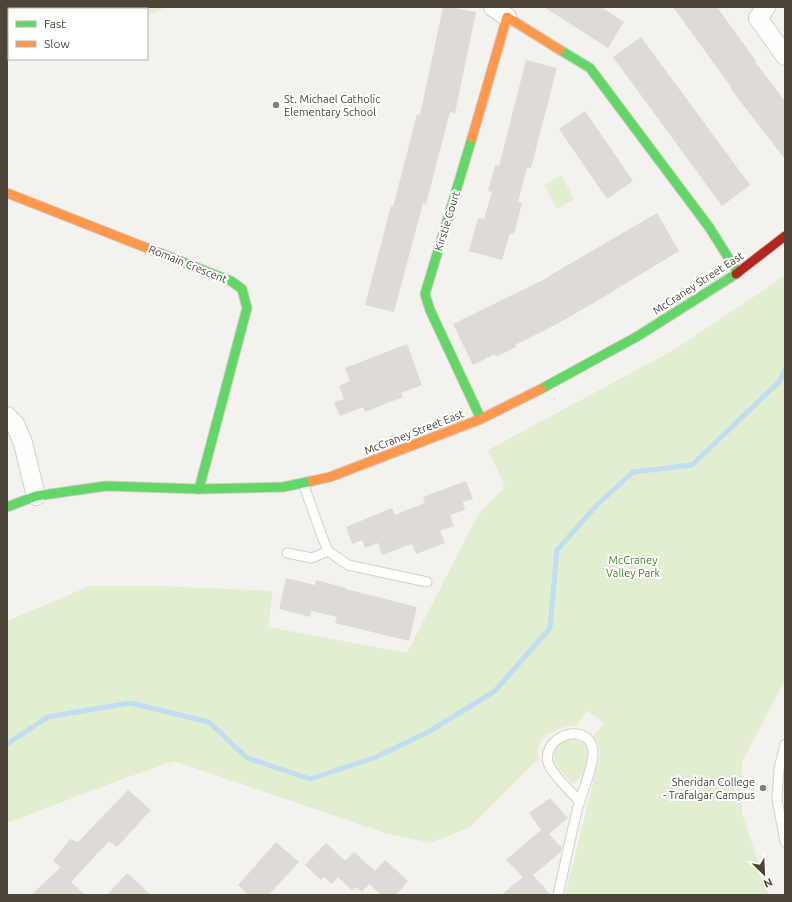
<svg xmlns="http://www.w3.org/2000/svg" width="792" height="902" font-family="Ubuntu,sans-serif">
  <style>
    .green { fill: #e1eecf }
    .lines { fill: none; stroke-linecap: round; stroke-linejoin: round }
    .stream { stroke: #c0ddf1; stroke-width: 5 }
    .building { fill: #dedbd6 }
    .lane-casing { stroke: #d2d0cb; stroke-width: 11 }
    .street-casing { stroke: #d2d0cb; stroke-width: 20 }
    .fast-casing { stroke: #d3cfc5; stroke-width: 11 }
    .slow-casing { stroke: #d3cfc5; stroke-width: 11 }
    .jam-casing { stroke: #d3cfc5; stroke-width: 11 }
    .lane { stroke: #fdfdfc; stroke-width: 9 }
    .street { stroke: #fdfdfc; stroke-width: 18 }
    .fast { stroke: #63d668; stroke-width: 9 }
    .slow { stroke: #ff974d; stroke-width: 9 }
    .jam { stroke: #b3261e; stroke-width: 9 }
    .poi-dot { fill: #868178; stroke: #fff; stroke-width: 1.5 }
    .labels { text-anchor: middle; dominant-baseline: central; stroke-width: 4; stroke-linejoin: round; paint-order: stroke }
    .poi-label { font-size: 11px; fill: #4b4439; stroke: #fff; text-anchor: start }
    .street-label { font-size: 11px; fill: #4b4439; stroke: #fff }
    .park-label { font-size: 11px; fill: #4a7f2a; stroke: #fff }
  </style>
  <rect width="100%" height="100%" fill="#f4f2ee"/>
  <g class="green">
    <path d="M37 7H167L147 15V9H42Z"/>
    <path d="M561 175 574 199 557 209 544 185Z"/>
    <path d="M785 275V680L742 762V813L769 895H565L600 755 599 745 593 737 604 723 587 711 576 726C562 726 541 733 538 749 537 751 538 756 539 758L469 828 431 843 385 833 174 761 117 781 7 823V621L90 586H160L273 591 268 627 407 653 478 515 505 486 488 450 670 352 758 294Z"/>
    <path d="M569 739C598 738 589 776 573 783 565 776 547 761 556 748 558 744 565 742 569 739Z"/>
  </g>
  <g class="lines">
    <path class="stream" d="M7 744 48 717 130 703 209 722 247 758 310 779 376 757 430 731 495 691 550 628 557 550 597 505 633 472 692 465 780 381 785 369"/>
  </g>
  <g class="building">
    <path d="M443 7H450L476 12 455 113 450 112 426 204 423 203 394 312 365 305 391 206 393 207 417 114 420 115Z"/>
    <path d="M544 7H601L624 22 608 48Z"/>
    <path d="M673 7H717L756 61 755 62 785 101V159L730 88 731 87Z"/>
    <path d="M641 37 750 185 722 206 613 57Z"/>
    <path d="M526 60 557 68 531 168 527 167 518 202 522 203 514 234 510 233 502 260 469 251 478 218 484 219 492 192 488 191 495 165 499 166Z"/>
    <path d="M585 111 633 181 607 199 559 129Z"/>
    <path d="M657 213 679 251 592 304 557 324 515 345 516 347 496 357 495 354 473 365 453 324 549 277V276Z"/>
    <path d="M407 344 422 385 401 393 403 397 365 412 363 407 340 416 334 402 344 399 339 386 350 381 345 368Z"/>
    <path d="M466 481 473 499 463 502 465 510 450 515 454 526 440 531 445 543 416 554 412 544 382 555 378 543 365 548 362 540 352 544 346 527 392 508 395 515 402 512 425 503 423 497Z"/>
    <path d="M286 578 315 585 316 580 346 588V589L417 607 409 641 335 623 337 617 311 611 310 617 279 609Z"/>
    <path d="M128 790 151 810 117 847 109 841 71 882 85 895H31L61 867 53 861 70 839 78 842Z"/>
    <path d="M550 798 568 818 549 834 562 848 561 852 533 875 551 895H501L523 877 506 860 541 830 529 813Z"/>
    <path d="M276 842 299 862 269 895H248L238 885Z"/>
    <path d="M326 843 345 861 354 852 375 871 385 860 408 881 396 895H381L369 884 362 892 356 887 352 890 338 877 332 884 324 877 321 880 305 865Z"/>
    <path d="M127 873 151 895H107Z"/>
  </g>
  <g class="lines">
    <defs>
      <g id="lane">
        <path d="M303 483 323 539 328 551 348 565 427 582"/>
        <path d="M287 553 312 558 328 551"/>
        <path d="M785 744 779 769 777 799 785 842"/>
        <path d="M558 895C565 864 571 834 579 803 584 787 592 771 593 754 594 750 592 746 590 742 577 722 539 742 549 765 554 776 571 792 580 802"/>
      </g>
      <g id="street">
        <path d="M493 7 507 17"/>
        <path d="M766 7 758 18 785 56"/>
        <path d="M7 416 15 424 23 443 36 496"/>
      </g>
      <g id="fast">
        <path d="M560 50 590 68 709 227 738 273"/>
        <path d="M472 138 425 294 430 310 481 419"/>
        <path d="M152 250 231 281 242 289 247 308 199 489"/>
        <path d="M541 389 638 336 736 274"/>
        <path d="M7 507 36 496 106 486 199 489 283 487 312 481"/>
      </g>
      <g id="slow">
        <path d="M472 138 507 17 560 50"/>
        <path d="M7 193 152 250"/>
        <path d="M312 481 330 477 481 419 541 389"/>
      </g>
      <path id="jam" d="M736 274 785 236"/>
    </defs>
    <use href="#lane" class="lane-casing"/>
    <use href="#street" class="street-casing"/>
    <use href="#fast" class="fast-casing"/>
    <use href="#slow" class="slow-casing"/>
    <use href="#jam" class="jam-casing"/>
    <use href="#lane" class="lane"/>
    <use href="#street" class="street"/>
    <use href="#fast" class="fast"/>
    <use href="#slow" class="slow"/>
    <use href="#jam" class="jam"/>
  </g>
  <g class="poi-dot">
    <circle cx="276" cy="105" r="4"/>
    <circle cx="763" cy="788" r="4"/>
  </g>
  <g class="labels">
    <g class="poi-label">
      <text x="284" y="99">St. Michael Catholic<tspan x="284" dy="13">Elementary School</tspan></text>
      <text x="755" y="782" text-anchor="end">Sheridan College<tspan x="755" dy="13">- Trafalgar Campus</tspan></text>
    </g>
    <g class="street-label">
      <text transform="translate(447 221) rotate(-73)">Kirstie Court</text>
      <text transform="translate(188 264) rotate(22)">Romain Crescent</text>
      <text transform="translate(698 283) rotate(-33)">McCraney Street East</text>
      <text transform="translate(414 432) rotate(-21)">McCraney Street East</text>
    </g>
    <g class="park-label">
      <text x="633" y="560">McCraney<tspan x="633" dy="13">Valley Park</tspan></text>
    </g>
  </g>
  <rect width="792" height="902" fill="none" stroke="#4b4439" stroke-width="16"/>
  <rect x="8" y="8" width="140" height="52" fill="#ffffff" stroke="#b7b4b0"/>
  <rect x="16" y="21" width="20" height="6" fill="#63d668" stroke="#b7b4b0"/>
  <text x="44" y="28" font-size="12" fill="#4b4439">Fast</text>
  <rect x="16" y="41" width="20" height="6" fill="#ff974d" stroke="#b7b4b0"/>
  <text x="44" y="48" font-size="12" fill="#4b4439">Slow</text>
  <g transform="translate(764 874) rotate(156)" stroke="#ffffff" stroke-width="3" paint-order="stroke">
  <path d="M0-3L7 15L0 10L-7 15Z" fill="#4b4439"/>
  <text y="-6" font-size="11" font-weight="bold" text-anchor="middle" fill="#4b4439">N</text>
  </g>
</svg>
